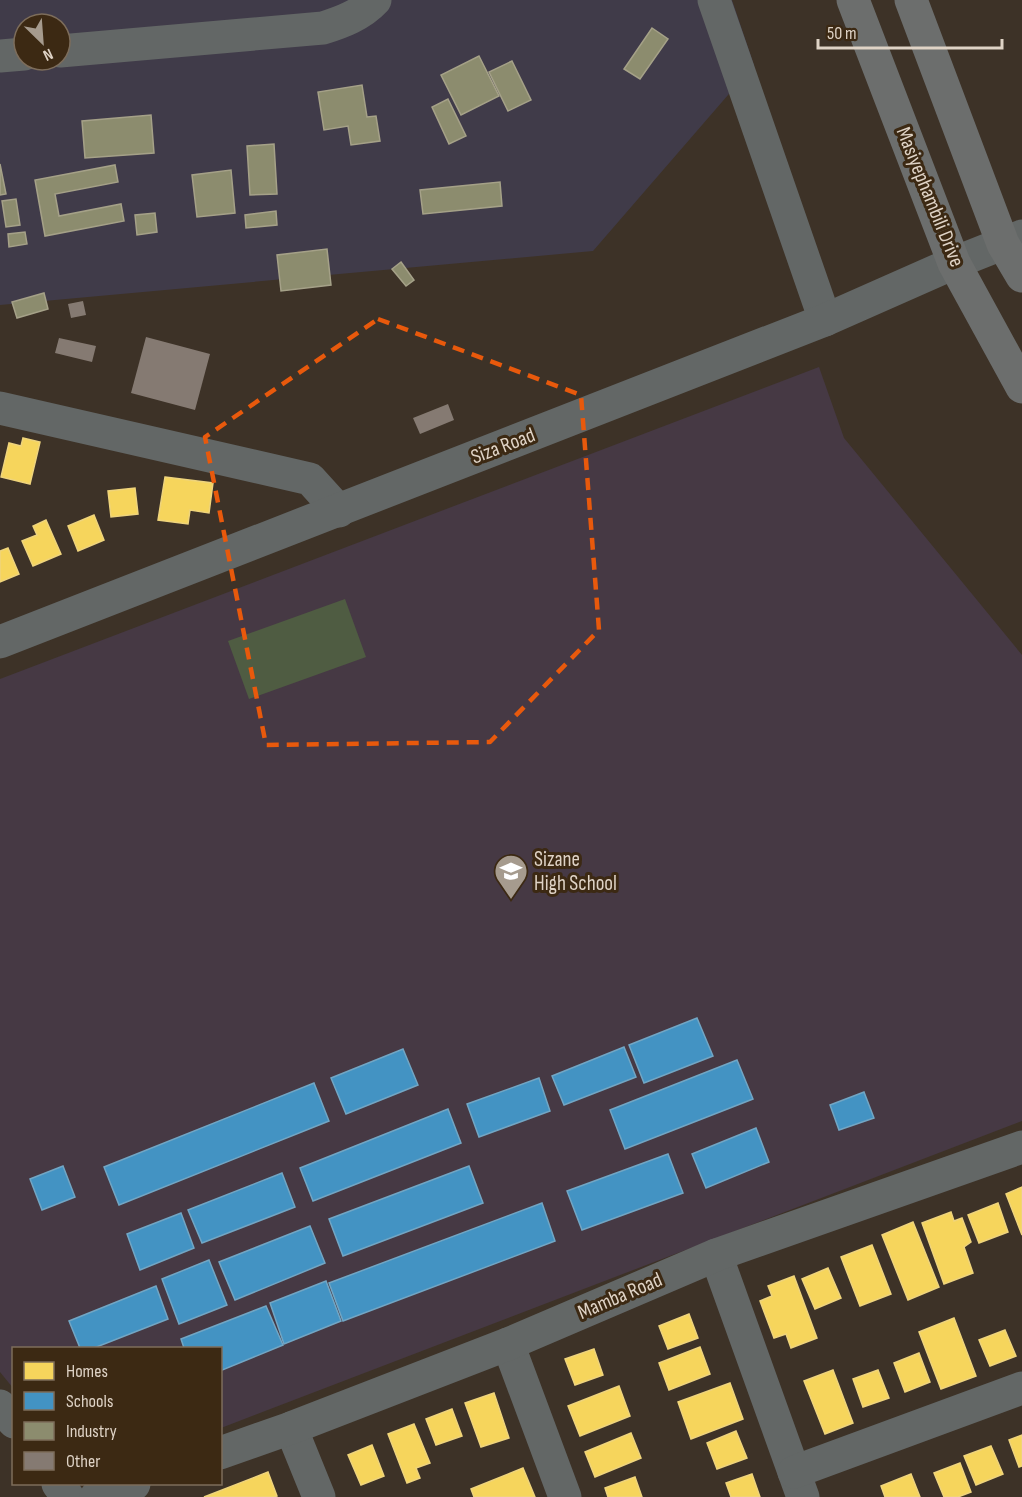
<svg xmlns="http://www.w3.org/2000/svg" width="1022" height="1497" font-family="'Sofia Sans Condensed',sans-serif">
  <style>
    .industrial { fill: #403b49; fill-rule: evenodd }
    .education { fill: #463944 }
    .green { fill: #4f5c42 }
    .homes { fill: #f6d55c; stroke: #efd47c; stroke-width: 1.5 }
    .schools { fill: #4393c3; stroke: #72a6c4; stroke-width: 1.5 }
    .industry { fill: #8c8c6e; stroke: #a5a188; stroke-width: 1.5 }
    .building { fill: #857a72 }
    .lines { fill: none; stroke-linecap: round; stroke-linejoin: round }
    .minor { stroke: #636766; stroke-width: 33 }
    .major { stroke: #6c6e6d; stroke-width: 33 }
    .marked { fill: none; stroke: #e8590c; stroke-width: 4.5; stroke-dasharray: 12 8; stroke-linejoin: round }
    .labels { text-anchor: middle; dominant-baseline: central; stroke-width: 6; stroke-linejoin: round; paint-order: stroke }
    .street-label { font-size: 21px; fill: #dfd3c6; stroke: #3c2913 }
    .poi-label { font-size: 21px; fill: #dfd3c6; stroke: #3c2913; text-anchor: start }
  </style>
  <rect width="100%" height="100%" fill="#3d3227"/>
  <path class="industrial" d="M0 0H732L754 65 593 251 0 305ZM24 24H60V60H24Z"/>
  <path class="education" d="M819 367 844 438 1022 655V1121L221 1428 220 1348H14L13 1388 0 1372V679Z"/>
  <path class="green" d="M345 599 366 657 249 699 228 641Z"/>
  <g class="homes">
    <path d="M23 438 40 442 30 484 1 477 9 443 21 446Z"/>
    <path d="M165 477 213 483 209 513 190 510 188 524 158 520Z"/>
    <path d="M135 488 138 514 111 517 108 491Z"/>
    <path d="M94 515 104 540 78 551 68 526Z"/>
    <path d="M46 520 61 554 33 566 22 541 37 535 33 526Z"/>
    <path d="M8 548 19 574 0 582V551Z"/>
    <path d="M1022 1187V1235L1006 1194Z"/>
    <path d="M998 1203 1008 1232 979 1243 968 1215Z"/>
    <path d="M951 1212 954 1221 962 1218 971 1242 964 1247 973 1273 944 1284 922 1223Z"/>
    <path d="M913 1222 939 1287 908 1300 882 1235Z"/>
    <path d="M872 1245 891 1294 860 1306 841 1257Z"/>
    <path d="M828 1268 841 1298 815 1309 802 1279Z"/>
    <path d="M794 1276 817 1338 791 1348 786 1334 774 1338 760 1301 772 1296 768 1286Z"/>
    <path d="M689 1314 698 1338 668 1349 659 1326Z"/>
    <path d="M954 1318 976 1376 941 1389 919 1332Z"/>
    <path d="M1005 1330 1016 1356 990 1366 979 1340Z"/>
    <path d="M700 1347 710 1374 669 1390 659 1363Z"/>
    <path d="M594 1349 603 1375 575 1385 565 1359Z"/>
    <path d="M919 1353 930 1382 905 1392 894 1363Z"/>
    <path d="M833 1370 853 1423 825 1434 804 1381Z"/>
    <path d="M878 1370 889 1398 863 1407 853 1379Z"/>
    <path d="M730 1383 743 1419 691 1439 678 1402Z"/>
    <path d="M619 1386 630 1416 580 1436 568 1406Z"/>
    <path d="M494 1393 509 1438 481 1447 465 1403Z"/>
    <path d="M452 1409 462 1436 436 1445 426 1419Z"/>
    <path d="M414 1424 430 1463 416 1468 420 1478 407 1483 388 1434Z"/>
    <path d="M736 1431 747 1458 717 1469 707 1443Z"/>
    <path d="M631 1433 641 1458 595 1477 585 1452Z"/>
    <path d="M1022 1435V1466L1019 1467 1009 1440Z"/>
    <path d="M372 1445 384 1476 361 1485 348 1455Z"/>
    <path d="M991 1446 1003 1474 976 1485 964 1456Z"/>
    <path d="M960 1463 971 1492 958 1497H944L934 1473Z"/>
    <path d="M523 1468 535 1497H474L471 1489Z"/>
    <path d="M268 1472 277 1496 274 1497H204Z"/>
    <path d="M752 1474 760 1497H731L726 1483Z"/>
    <path d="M911 1474 920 1497H885L881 1486Z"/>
    <path d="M635 1477 642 1497H608L605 1488Z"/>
  </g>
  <g class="schools">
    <path d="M697 1018 713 1056 644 1083 629 1045Z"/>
    <path d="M624 1047 636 1077 564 1105 552 1076Z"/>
    <path d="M403 1049 418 1085 346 1114 331 1078Z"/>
    <path d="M737 1060 753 1099 625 1149 610 1110Z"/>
    <path d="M539 1078 550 1111 479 1137 467 1104Z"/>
    <path d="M314 1083 329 1121 119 1205 104 1167Z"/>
    <path d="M864 1092 874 1118 839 1130 830 1105Z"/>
    <path d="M448 1109 461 1143 313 1201 300 1168Z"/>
    <path d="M756 1128 769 1162 706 1188 692 1154Z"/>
    <path d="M668 1154 683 1193 582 1230 567 1191Z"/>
    <path d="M63 1166 75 1197 42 1210 30 1179Z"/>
    <path d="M469 1166 483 1203 343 1256 329 1219Z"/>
    <path d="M282 1173 295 1207 202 1243 188 1210Z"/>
    <path d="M542 1203 555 1241 343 1321 329 1283Z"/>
    <path d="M181 1213 194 1248 140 1270 127 1234Z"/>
    <path d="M310 1226 325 1263 235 1300 219 1262Z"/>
    <path d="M209 1260 227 1305 179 1324 162 1279Z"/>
    <path d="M326 1281 341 1321 284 1344 270 1303Z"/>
    <path d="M156 1286 168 1319 94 1348H80L69 1321Z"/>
    <path d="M266 1306 283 1345 220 1371V1348H184L181 1339Z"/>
  </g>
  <g class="industry">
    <path d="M652 28 668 39 640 79 624 69Z"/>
    <path d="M479 56 499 96 461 115 441 75Z"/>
    <path d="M512 61 531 100 508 111 489 72Z"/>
    <path d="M362 85 367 117 376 116 380 141 351 145 348 126 324 130 318 92Z"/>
    <path d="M448 99 466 136 449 144 432 107Z"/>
    <path d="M151 115 154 153 85 158 82 121Z"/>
    <path d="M274 144 277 194 250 195 247 146Z"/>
    <path d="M0 164 6 194 0 195Z"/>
    <path d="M115 165 118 182 55 194 59 216 121 204 124 221 45 236 35 180Z"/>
    <path d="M231 170 235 213 197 217 192 175Z"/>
    <path d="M500 182 502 206 423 214 420 190Z"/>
    <path d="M16 199 20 225 6 227 2 201Z"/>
    <path d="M276 211 277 225 246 228 245 215Z"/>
    <path d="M155 213 157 232 137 235 135 215Z"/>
    <path d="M25 232 27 244 9 247 8 234Z"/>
    <path d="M327 249 331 285 281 291 277 255Z"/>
    <path d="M401 262 414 280 406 286 392 269Z"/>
    <path d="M44 293 48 309 17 318 12 302Z"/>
  </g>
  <g class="building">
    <path d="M83 301 86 315 71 318 68 304Z"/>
    <path d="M146 337 210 354 195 410 131 393Z"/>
    <path d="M59 338 96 346 92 362 55 353Z"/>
    <path d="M448 404 454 420 420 434 413 418Z"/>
  </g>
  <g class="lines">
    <g class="minor">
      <path d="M714 0 825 320"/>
      <path d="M60 51 323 28C342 22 361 15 375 0"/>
      <path d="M0 56 24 54"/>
      <path d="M0 408 310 479 339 511"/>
      <path d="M0 642 825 320 954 263 1022 236"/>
      <path d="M716 1255 803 1497"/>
      <path d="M508 1344 565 1497"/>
      <path d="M0 1406 14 1422"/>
      <path d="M291 1428 319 1497"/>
      <path d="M220 1453 291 1428 508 1344 716 1255 1022 1147"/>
      <path d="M794 1472 1022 1388"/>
      <path d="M58 1484 68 1497"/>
      <path d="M96 1497 134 1484"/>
    </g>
    <g class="major">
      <path d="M853 0 954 263 1022 387"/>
      <path d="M911 0 1003 244 1022 276"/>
    </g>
  </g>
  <path class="marked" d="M378 319 581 395 599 630 490 742 266 745 205 437Z"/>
  <defs>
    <symbol id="school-pin" viewBox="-11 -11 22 30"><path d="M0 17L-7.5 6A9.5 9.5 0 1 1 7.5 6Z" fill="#a69b8e" stroke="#3c2913"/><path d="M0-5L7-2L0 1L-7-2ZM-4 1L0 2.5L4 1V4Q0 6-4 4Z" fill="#fff"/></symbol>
  </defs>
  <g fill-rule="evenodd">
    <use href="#school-pin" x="492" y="852" width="38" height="52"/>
  </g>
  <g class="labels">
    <g class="street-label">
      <text transform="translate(930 197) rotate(68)">Masiyephambili Drive</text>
      <text transform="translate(503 446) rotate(-21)">Siza Road</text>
      <text transform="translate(620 1296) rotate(-23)">Mamba Road</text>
    </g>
    <g class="poi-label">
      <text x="534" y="859">Sizane<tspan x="534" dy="24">High School</tspan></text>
    </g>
  </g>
  <rect x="12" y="1347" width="210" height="138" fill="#3c2913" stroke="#7d6d5b" stroke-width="1.5"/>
  <rect x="24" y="1362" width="30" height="18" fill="#f6d55c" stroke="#7d6d5b" stroke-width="1.5"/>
  <text x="66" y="1377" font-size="18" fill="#dfd3c6">Homes</text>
  <rect x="24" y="1392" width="30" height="18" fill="#4393c3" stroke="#7d6d5b" stroke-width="1.5"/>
  <text x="66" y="1407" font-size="18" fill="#dfd3c6">Schools</text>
  <rect x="24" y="1422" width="30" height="18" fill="#8c8c6e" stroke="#7d6d5b" stroke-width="1.5"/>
  <text x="66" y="1437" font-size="18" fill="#dfd3c6">Industry</text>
  <rect x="24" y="1452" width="30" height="18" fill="#857a72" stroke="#7d6d5b" stroke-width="1.5"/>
  <text x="66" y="1467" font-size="18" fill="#dfd3c6">Other</text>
  <g transform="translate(42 42) rotate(155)"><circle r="28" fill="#3c2913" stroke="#7d6d5b" stroke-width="1.5"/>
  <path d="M0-4.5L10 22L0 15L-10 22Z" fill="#a69b8e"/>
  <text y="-9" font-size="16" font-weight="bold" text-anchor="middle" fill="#dfd3c6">N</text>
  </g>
  <path d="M818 39v9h184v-9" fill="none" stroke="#dfd3c6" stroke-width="3"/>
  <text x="827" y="39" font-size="18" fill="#dfd3c6" stroke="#3c2913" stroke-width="4.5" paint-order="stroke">50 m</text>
</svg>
